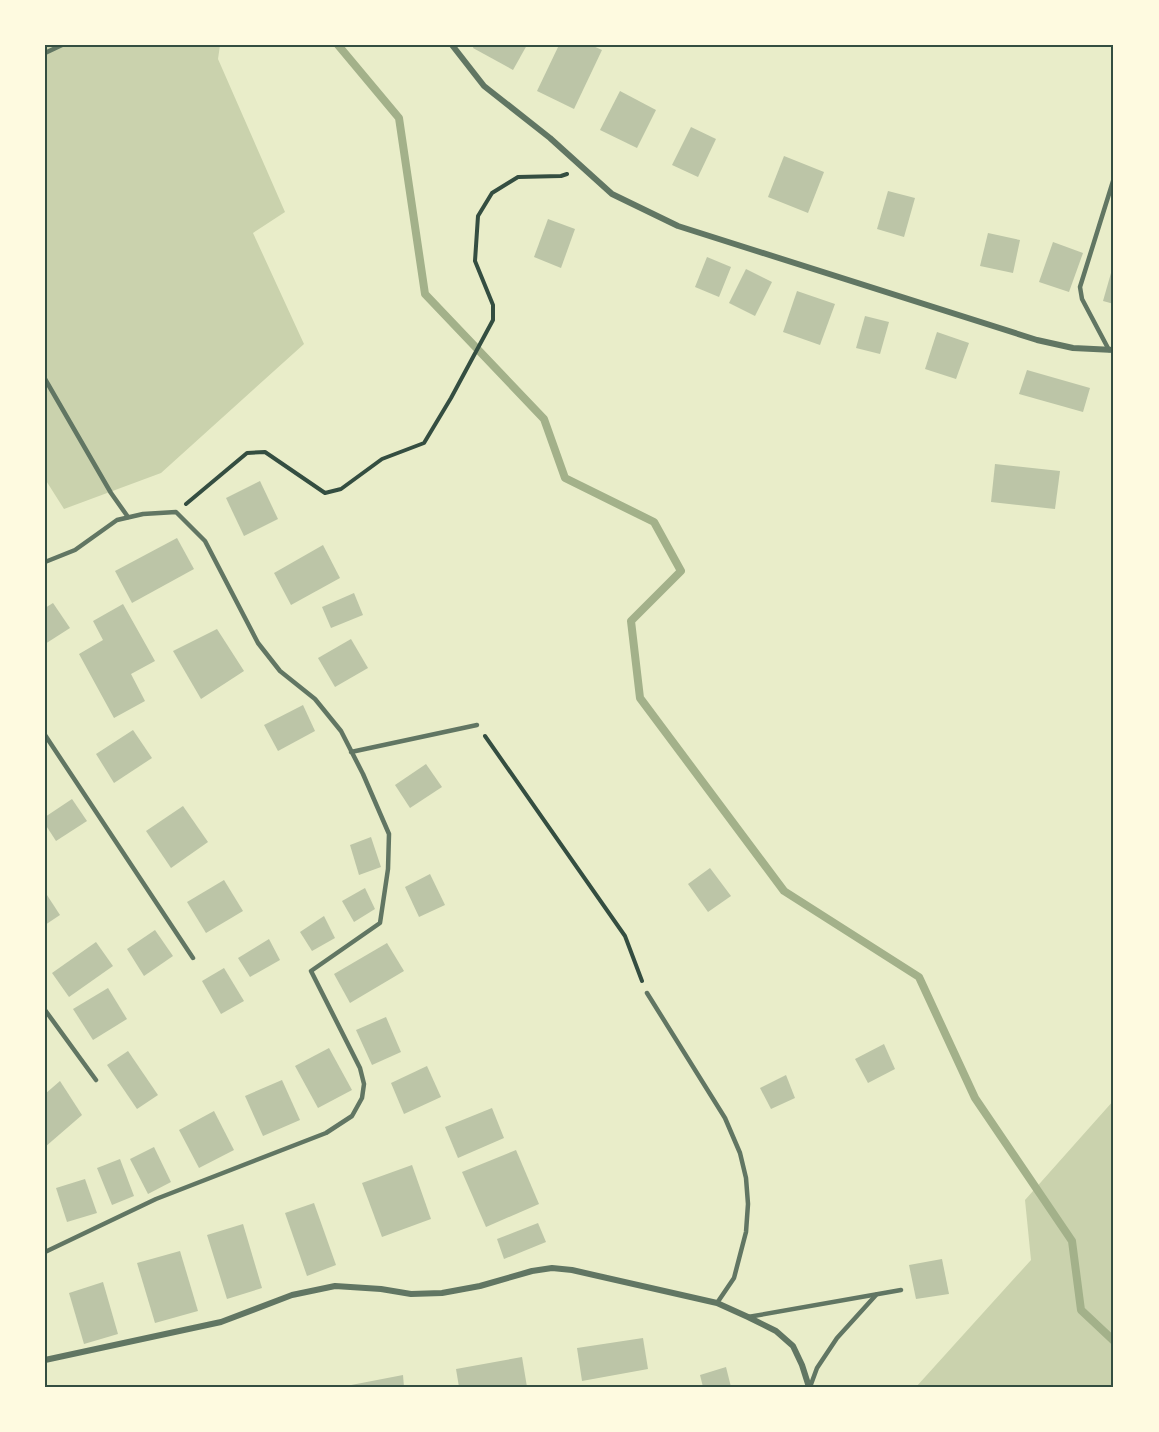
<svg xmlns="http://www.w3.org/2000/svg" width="1159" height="1432" font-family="Rubik,sans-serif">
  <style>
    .green { fill: #cad2ad }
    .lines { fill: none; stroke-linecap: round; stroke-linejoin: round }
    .stream { stroke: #a3b18a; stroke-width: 8 }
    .building { fill: #bcc5a7 }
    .path { stroke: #344e41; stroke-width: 4 }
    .service { stroke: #617663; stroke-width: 4.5 }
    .minor { stroke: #617663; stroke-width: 6 }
    .neatline { fill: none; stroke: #344e41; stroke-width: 2 }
  </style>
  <rect width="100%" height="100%" fill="#e9edc9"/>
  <g class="green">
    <path d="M45 45H220L218 59 285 212 253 233 304 344 161 473 64 509 45 479Z"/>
    <path d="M1114 1100V1387H916L1031 1260 1025 1200Z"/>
  </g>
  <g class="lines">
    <path class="stream" d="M338 45 399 118 425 294 544 419 565 478 654 522 681 571 631 621 640 698 784 891 919 977 975 1098 1072 1241 1081 1310 1114 1341"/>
  </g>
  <g class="building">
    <path d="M474 45H527L513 70 473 48Z"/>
    <path d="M559 45H591L602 50 574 109 537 91Z"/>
    <path d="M620 91 656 110 637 148 600 130Z"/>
    <path d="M691 127 716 139 698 177 672 165Z"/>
    <path d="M784 156 824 172 808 213 768 197Z"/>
    <path d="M888 191 915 198 904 237 877 229Z"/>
    <path d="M548 219 575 229 561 268 534 257Z"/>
    <path d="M988 233 1020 240 1013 273 980 266Z"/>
    <path d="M1053 242 1083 253 1069 292 1039 282Z"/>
    <path d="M707 257 731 267 719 297 695 287Z"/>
    <path d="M1113 266H1114V304L1103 301Z"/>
    <path d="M746 269 772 282 755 316 729 303Z"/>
    <path d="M797 291 835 304 820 345 783 332Z"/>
    <path d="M865 316 889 322 880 354 856 348Z"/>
    <path d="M937 332 969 343 956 379 925 369Z"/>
    <path d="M1027 370 1090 388 1083 412 1019 394Z"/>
    <path d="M995 464 1060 471 1055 509 991 502Z"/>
    <path d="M260 481 278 519 244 536 226 498Z"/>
    <path d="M177 538 194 569 132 603 115 571Z"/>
    <path d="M323 545 340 578 291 605 274 573Z"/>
    <path d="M354 593 363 615 331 628 322 607Z"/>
    <path d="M53 603 70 628 45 644V608Z"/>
    <path d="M123 604 155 661 131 674 145 701 114 718 79 654 103 640 93 621Z"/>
    <path d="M217 629 244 671 201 699 173 651Z"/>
    <path d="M351 639 368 668 335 687 318 658Z"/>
    <path d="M303 705 315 731 278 751 264 725Z"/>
    <path d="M133 730 152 758 114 783 96 754Z"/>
    <path d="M426 764 442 787 410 808 395 785Z"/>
    <path d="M72 799 87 821 56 841 45 824V817Z"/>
    <path d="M183 806 208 842 171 868 146 831Z"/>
    <path d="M371 837 381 867 359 875 350 845Z"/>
    <path d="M710 868 731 896 708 912 688 884Z"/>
    <path d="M430 874 445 905 419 917 405 887Z"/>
    <path d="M224 880 243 911 206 933 187 902Z"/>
    <path d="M365 888 375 909 354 922 342 901Z"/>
    <path d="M45 892 60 915 45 925Z"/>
    <path d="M324 916 335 938 312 951 300 932Z"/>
    <path d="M155 930 173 956 144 976 127 949Z"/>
    <path d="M269 939 280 960 250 977 238 958Z"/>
    <path d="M96 942 113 966 69 997 52 973Z"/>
    <path d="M387 943 404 971 350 1003 334 974Z"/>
    <path d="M224 968 244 1001 221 1014 202 981Z"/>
    <path d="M108 988 127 1019 93 1040 73 1009Z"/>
    <path d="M386 1017 401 1052 372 1065 356 1030Z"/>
    <path d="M884 1044 895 1069 868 1083 855 1059Z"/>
    <path d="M329 1048 352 1090 318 1108 295 1066Z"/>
    <path d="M128 1051 158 1095 137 1109 107 1065Z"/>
    <path d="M427 1066 441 1097 404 1114 391 1083Z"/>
    <path d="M786 1075 795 1098 771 1109 760 1088Z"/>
    <path d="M282 1080 300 1120 263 1136 245 1096Z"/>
    <path d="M60 1081 82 1115 45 1147V1094Z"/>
    <path d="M492 1108 504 1138 458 1158 445 1127Z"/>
    <path d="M214 1111 234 1150 199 1168 179 1130Z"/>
    <path d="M154 1147 171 1182 148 1194 130 1159Z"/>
    <path d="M516 1150 539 1204 486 1227 462 1172Z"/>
    <path d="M120 1159 134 1196 112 1205 97 1168Z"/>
    <path d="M412 1165 431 1219 382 1237 362 1183Z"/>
    <path d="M85 1179 97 1213 67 1222 56 1188Z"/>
    <path d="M314 1203 336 1265 307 1276 285 1213Z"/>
    <path d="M538 1223 546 1242 504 1259 497 1239Z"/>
    <path d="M243 1224 262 1288 227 1299 207 1235Z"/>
    <path d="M180 1251 198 1311 155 1323 137 1263Z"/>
    <path d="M942 1259 949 1294 916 1299 909 1265Z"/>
    <path d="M103 1282 118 1334 84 1344 69 1293Z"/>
    <path d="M643 1338 648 1369 582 1381 577 1348Z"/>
    <path d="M522 1357 527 1387H459L456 1369Z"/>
    <path d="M726 1367 731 1387H703L700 1375Z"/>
    <path d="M403 1375 404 1387H346V1386Z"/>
  </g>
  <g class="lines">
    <g class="path">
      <path d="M186 504 247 453 265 452 325 493 341 489 382 459 424 443 451 398 493 320V305L475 261 478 216 492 193 518 177 561 176 567 174"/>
      <path d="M485 736 625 936 642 981"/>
    </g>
    <g class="service">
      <path d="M45 53 62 45"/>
      <path d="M1109 350 1082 299 1080 287 1114 178"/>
      <path d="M45 379 111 493 128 517"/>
      <path d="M45 562 75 550 117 520 143 514 176 512 205 541 258 643 280 671 315 699 341 731 363 774 389 834 388 869 380 923 311 971 360 1068 364 1084 362 1098 352 1116 326 1133 156 1199 45 1252"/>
      <path d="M45 735 193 958"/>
      <path d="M351 752 477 725"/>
      <path d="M647 993 725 1118 740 1153 746 1178 748 1204 746 1232 734 1278 717 1303"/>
      <path d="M45 1010 96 1080"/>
      <path d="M748 1317 901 1290"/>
      <path d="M810 1387 817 1368 837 1338 876 1295"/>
    </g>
    <g class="minor">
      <path d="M452 45 484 86 550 138 612 194 678 226 1037 340 1073 348 1114 350"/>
      <path d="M45 1360 221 1322 292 1295 335 1286 381 1289 411 1294 442 1293 480 1286 532 1271 552 1268 572 1270 717 1303 748 1317 776 1331 793 1346 802 1365 809 1387"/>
    </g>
  </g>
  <rect width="1159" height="1432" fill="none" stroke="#fefae0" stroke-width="93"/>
  <rect x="46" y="46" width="1066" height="1340" class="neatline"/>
</svg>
